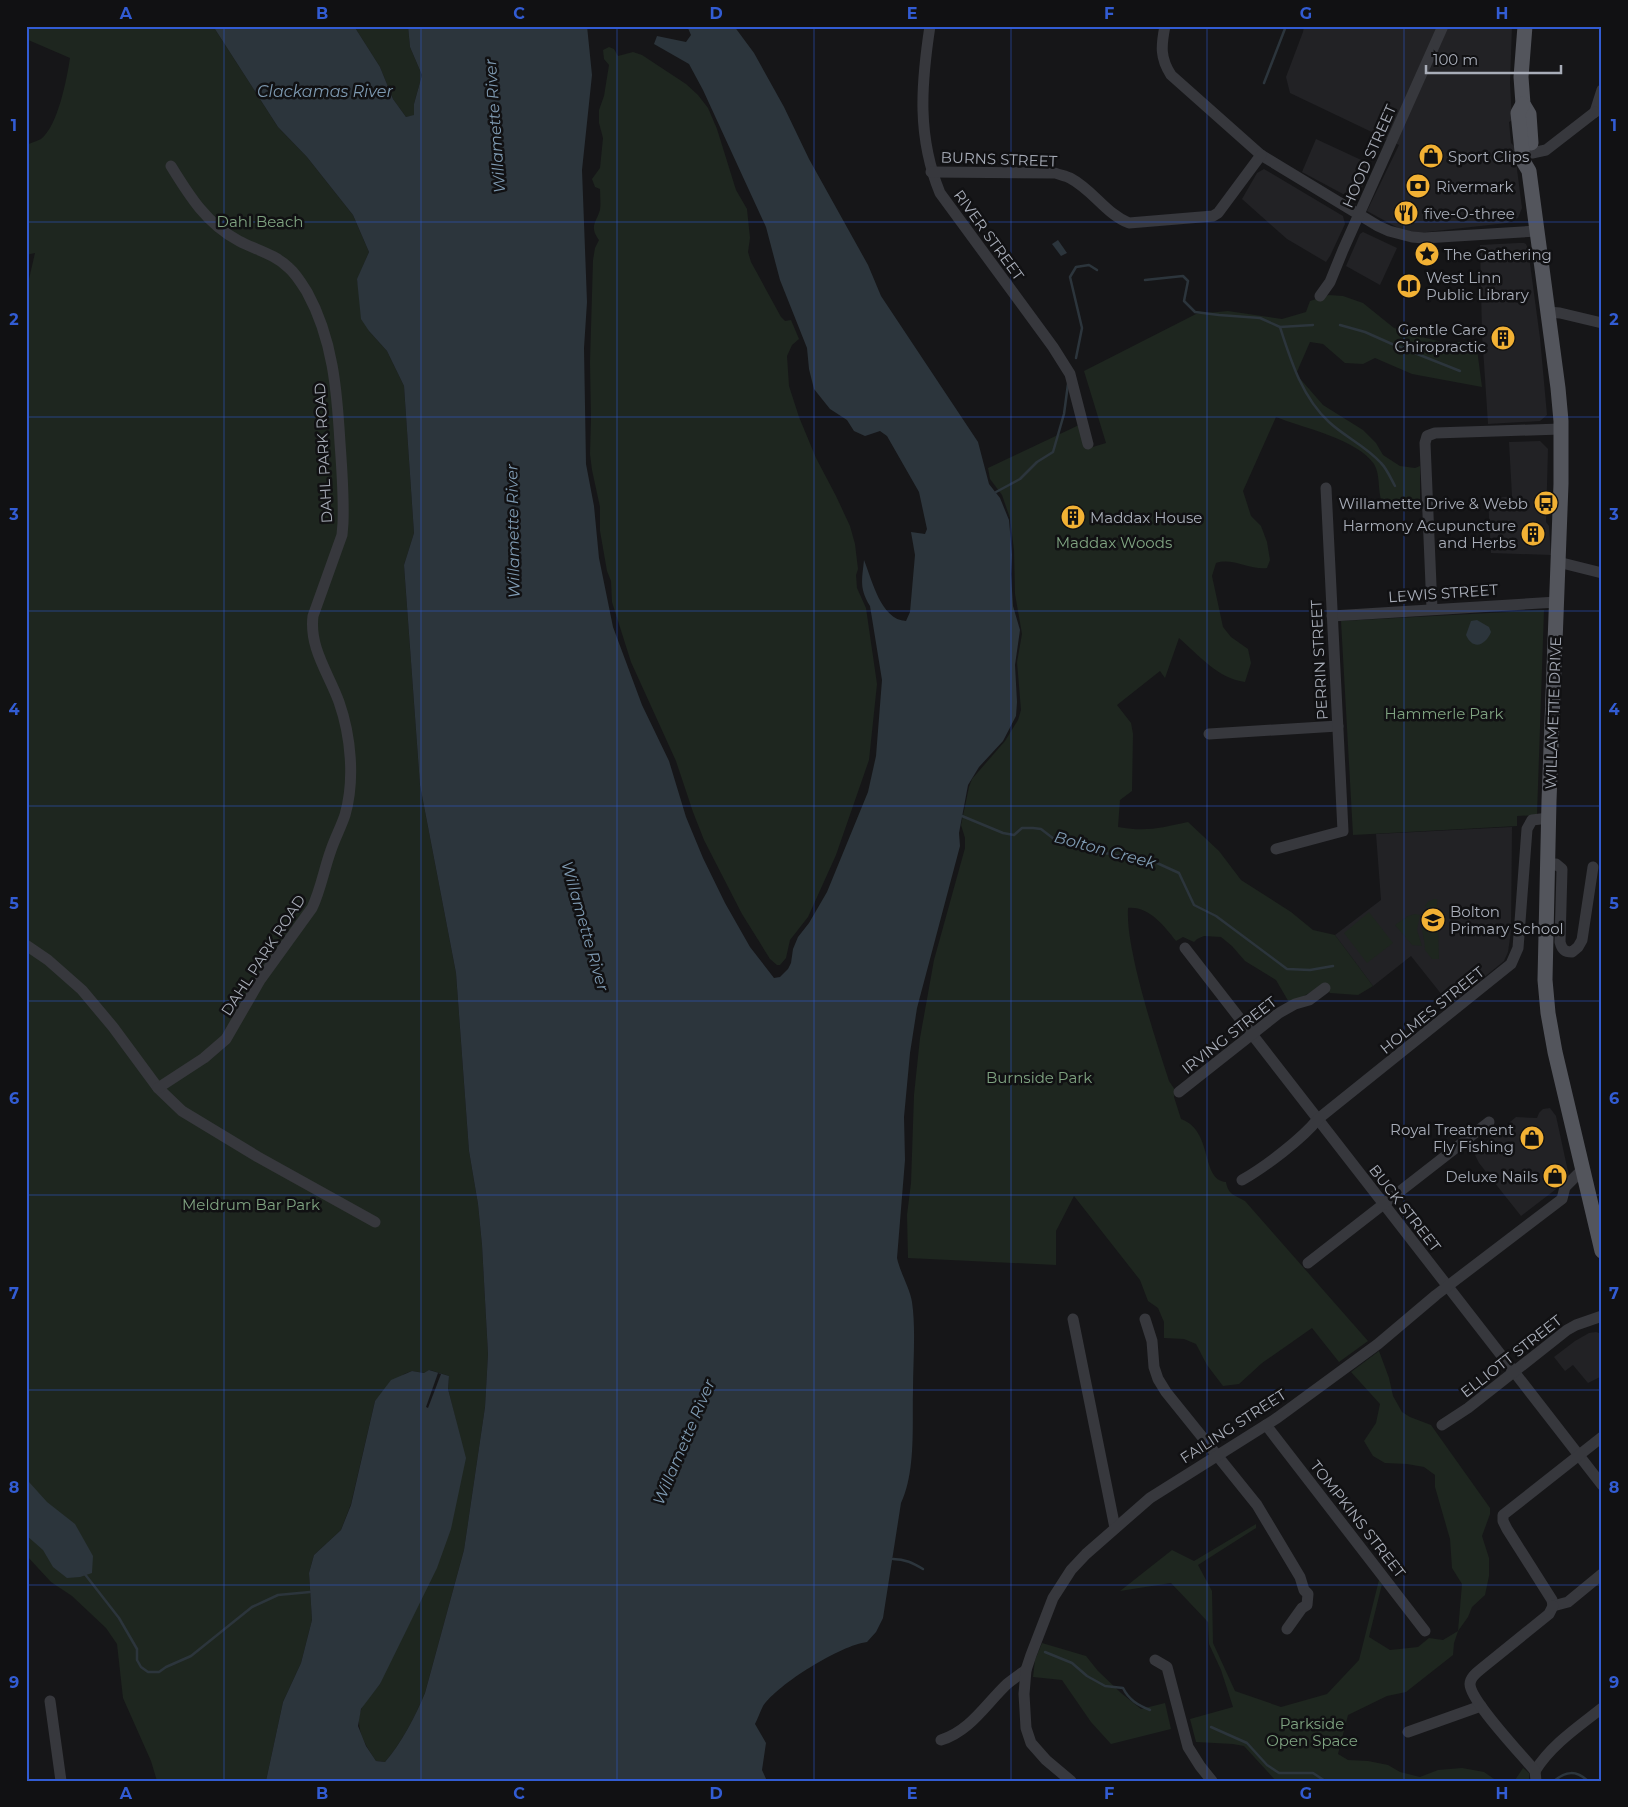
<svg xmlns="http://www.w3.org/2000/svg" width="1628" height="1807" font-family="Montserrat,sans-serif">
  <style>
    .built { fill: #222225 }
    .green { fill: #1e261f }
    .water { fill: #2c353c }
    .pier { fill: #161618 }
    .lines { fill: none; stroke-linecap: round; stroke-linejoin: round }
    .stream { stroke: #2c353c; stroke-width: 2.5 }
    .minor { stroke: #37383d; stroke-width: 11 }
    .major { stroke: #53555c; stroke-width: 15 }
    .grid { fill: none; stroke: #325cd3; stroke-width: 1; stroke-opacity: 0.55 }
    .labels { text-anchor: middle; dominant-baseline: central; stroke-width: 5; stroke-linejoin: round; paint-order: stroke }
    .street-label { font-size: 15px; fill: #a8adb8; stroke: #111113 }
    .poi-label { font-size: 15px; fill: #a8adb8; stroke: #111113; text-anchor: start }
    .park-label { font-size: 15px; fill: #7fa381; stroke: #111113 }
    .water-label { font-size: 16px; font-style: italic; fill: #7f9bb3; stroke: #111113 }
    .neatline { fill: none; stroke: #325cd3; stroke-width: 2 }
    .grid-label { font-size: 16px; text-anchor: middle; font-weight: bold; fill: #325cd3 }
  </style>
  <rect width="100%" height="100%" fill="#161618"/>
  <g class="built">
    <path d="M1304 26H1512L1510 83 1512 120 1509 122 1511 143 1514 146 1522 208 1518 218 1507 223 1418 233 1400 229 1367 211 1399 145 1290 93 1286 77 1303 32Z"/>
    <path d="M1316 139 1372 165 1356 201 1302 172Z"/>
    <path d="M1264 169 1343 216 1345 224 1330 256 1326 262 1287 239 1242 199 1257 173Z"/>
    <path d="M1363 232 1397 248 1380 285 1346 266 1360 234Z"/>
    <path d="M1518 243H1524L1526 244 1528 249 1540 338 1547 415 1540 421 1488 424 1482 333 1480 245Z"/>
    <path d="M1540 441 1548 449 1546 522 1549 526 1551 555 1491 553 1488 499 1512 496 1509 442Z"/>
    <path d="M1512 827 1511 931 1508 952 1504 961 1450 1005 1411 956 1373 986 1335 935 1381 900 1376 834Z"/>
    <path d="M1550 1108 1556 1116 1569 1176 1564 1183 1521 1216 1479 1163 1475 1155 1476 1150 1516 1117 1537 1118 1539 1113 1543 1109Z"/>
    <path d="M1596 1332 1602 1334V1376L1588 1383 1573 1365 1565 1371 1554 1357 1575 1341 1589 1333Z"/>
  </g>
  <g class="green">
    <path d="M26 26H213L278 127 307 157 353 215 369 252 357 280 369 331 387 351 404 386 414 533 404 565 420 785 456 973 469 1151 478 1204 482 1245 488 1354 485 1407 464 1550 425 1693C416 1715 401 1744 385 1762L376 1761C366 1746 354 1728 361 1710 364 1701 374 1692 380 1684L456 1421 448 1389 449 1376 430 1370 425 1373 412 1371 404 1374 375 1401 351 1504 341 1530 314 1555 309 1573 312 1620 301 1663 283 1702 266 1781H157L151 1761 123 1698 117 1644 106 1628 72 1596 51 1582 26 1555V292L35 253 26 255V145C31 143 37 141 41 139 58 126 67 78 70 58L26 39Z"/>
    <path d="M354 26H408L410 47 422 75 414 104V116L406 117 393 99 380 67Z"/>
    <path d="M609 47 614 49 618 56 633 52 642 55 686 84 698 95 708 108 717 129 736 190 747 209 750 238 748 252 751 262 781 317 785 321 791 320 799 339 792 345 787 356 789 386 799 417 816 458 836 496 850 526 855 544 858 569 856 575 857 588 866 608 877 684 869 760 836 855 808 917 790 940 786 958 780 965H777L770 959 742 914 704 840 693 812 676 761 631 662 612 602 611 581 607 571 600 531V507L592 470 590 454 591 419 590 362 593 260 595 248 599 240C589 226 596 223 600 210 601 203 600 196 600 189L595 187 592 179 600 168 603 138 599 123V110L604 96 609 65 604 59 603 50Z"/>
    <path d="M1329 295 1343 296 1363 303 1394 328 1417 336 1447 343 1470 341 1477 349 1482 387 1412 374 1375 358 1363 364 1345 363 1323 344 1310 342 1296 374 1323 405 1363 430 1376 443 1383 455 1400 466 1415 468 1420 466V505L1382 502C1377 490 1381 476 1374 464 1357 439 1303 428 1276 417L1243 491 1251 516 1261 526 1267 542 1270 560 1267 568C1250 570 1232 557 1216 563L1212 576 1223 627 1231 637 1248 649 1251 663 1245 682C1217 678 1200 656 1179 638L1165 678 1160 671 1117 705 1131 723 1133 734 1132 791 1120 800 1118 827C1147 832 1160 828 1188 822L1219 851 1241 880 1291 912 1313 930 1335 935 1373 986 1358 995 1330 993 1323 985 1290 1004 1276 980 1245 961 1232 946 1221 937 1204 936 1197 939 1194 942 1183 937 1176 941C1164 926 1149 906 1128 908 1127 929 1132 949 1136 969 1145 1007 1157 1044 1169 1081L1175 1090 1174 1097 1181 1119C1214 1131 1200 1180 1226 1182 1228 1195 1235 1195 1245 1201L1368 1341 1339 1362 1312 1328 1262 1363 1239 1384 1223 1386 1207 1365 1196 1344 1184 1339 1164 1338V1322L1158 1308 1148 1301 1140 1280 1074 1196 1056 1231V1265L908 1258 907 1215 911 1183 914 1095 920 1038 934 960 965 848V838L961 825 969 787 972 779 1005 741 1018 720 1021 710 1017 662 1022 634 1015 594 1014 550 1010 518 1002 495 990 479 988 468 1079 425 1086 449 1106 443 1084 371 1196 314 1228 311 1282 319 1306 312 1310 301Z"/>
    <path d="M1544 610 1537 815 1517 816V826L1353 835 1341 621Z"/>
    <path d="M1434 899H1437L1439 959H1432L1425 950C1425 941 1422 932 1421 923L1430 911 1425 906 1428 902Z"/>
    <path d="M1369 912 1393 943 1367 963 1344 933Z"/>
    <path d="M1415 914 1420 915 1417 930 1422 946 1412 945 1395 925 1408 916Z"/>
    <path d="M1379 1351 1389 1378 1393 1396 1402 1412 1410 1417 1431 1425 1490 1508V1514L1482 1536 1489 1558V1576L1485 1595 1472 1607 1468 1617 1458 1631 1454 1643 1453 1655 1406 1692 1387 1696 1348 1715 1338 1754 1348 1760 1368 1761 1388 1765 1400 1772 1420 1777 1438 1770 1462 1768 1484 1772 1497 1781H1276L1244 1746 1233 1744 1196 1742 1190 1719 1233 1707 1221 1670 1209 1644 1208 1622 1171 1583 1120 1591 1172 1550 1194 1561 1256 1524V1528L1198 1565 1212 1591 1213 1643 1235 1691 1281 1707 1327 1694 1359 1660 1379 1580 1382 1584 1369 1637 1390 1650 1418 1647 1429 1638 1443 1640 1458 1631 1462 1584 1452 1568 1450 1539 1435 1487V1475L1424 1467 1407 1464 1385 1463 1373 1456 1364 1441 1376 1423 1380 1404 1351 1372Z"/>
    <path d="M1042 1643 1086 1656 1098 1671 1121 1693 1141 1709 1165 1703 1171 1729 1111 1744 1091 1722 1062 1680 1033 1677 1035 1660Z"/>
    <path d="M1523 1768 1529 1773V1781H1509L1515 1780Z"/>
  </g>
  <g class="water">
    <path d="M213 26H354L380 67 393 99 406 117 414 115V104L422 75 410 47 408 26H587L592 75 582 170 587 302 584 348 586 464 594 506 599 558 613 627 642 705 669 761 686 817 703 858 725 903 750 947 774 978 780 977 788 969 791 963 793 949 798 937 809 923 827 892 868 792 876 756 882 680 870 606C859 588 862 580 864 560 872 580 881 620 906 621L910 612 915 555 911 532 925 534 927 529 919 492 887 436 880 431 865 436 854 431 847 420 830 409 814 389 809 369 807 348 780 280 766 227 703 90 689 64 654 44 657 36 686 42 691 35 687 26H734L754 53 784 107 809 159 868 265 881 296 978 442 989 484 1000 498 1009 520 1012 555 1011 574 1013 606 1020 630 1015 665 1017 702 1016 716 1003 741 979 767 968 785 959 833 960 846 917 1008 910 1053 904 1117 905 1160 897 1258C900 1272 910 1289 912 1302 916 1329 913 1362 913 1390 912 1425 916 1471 901 1503L883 1618 876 1632 867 1642C841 1645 778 1684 763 1706 760 1712 758 1718 755 1724L766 1743 762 1770 767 1781H266L283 1702 301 1663 312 1620 309 1573 314 1555 341 1530 351 1505 375 1401 391 1380 412 1371 424 1373 429 1370 449 1376 448 1389 466 1458 451 1529 437 1568 380 1684 361 1709 358 1726 366 1746 376 1761 385 1762C401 1744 416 1715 425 1693L464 1550 485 1407 488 1354 482 1245 478 1204 469 1151 456 973 420 785 404 565 414 533 404 386 387 351 369 331 361 319 357 279 369 252 353 215 307 157 278 127Z"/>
    <path d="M1058 240 1067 253 1061 256 1052 244Z"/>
    <path d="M1477 620 1489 627 1491 632C1486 645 1473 651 1466 635L1471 621Z"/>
    <path d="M26 1476 29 1482 47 1502 75 1524 93 1556 92 1573 80 1577 67 1578 53 1567 43 1550 26 1535Z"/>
  </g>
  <path class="pier" d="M438 1373 441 1374 428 1408 426 1407Z"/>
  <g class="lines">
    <g class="stream">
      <path d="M1264 83 1286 26"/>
      <path d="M1145 280 1183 276 1188 281 1184 301 1195 312 1219 315 1260 318 1280 327 1313 325"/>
      <path d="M1340 325 1365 332 1392 344 1460 371"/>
      <path d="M1280 327C1291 361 1302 397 1329 422 1345 437 1366 446 1381 463 1387 469 1391 479 1395 486"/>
      <path d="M1076 358 1082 328 1070 277 1076 267 1089 265 1097 270"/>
      <path d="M996 492 1020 479 1037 462 1053 452 1064 414 1068 384"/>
      <path d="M962 816 1003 833 1014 835 1022 828H1033L1041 829 1054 839 1078 844 1100 852 1157 863 1179 873 1194 905 1216 916 1287 969 1310 970 1333 966"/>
      <path d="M893 1559C905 1559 913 1563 923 1569"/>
      <path d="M84 1573 119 1618 137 1649V1660L141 1667 148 1672H159L166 1667 191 1656 252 1607 278 1595 310 1592"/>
      <path d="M1045 1652 1072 1663 1087 1676 1105 1686 1123 1688C1129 1700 1138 1705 1150 1710"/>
      <path d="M1211 1727 1247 1743 1267 1765 1279 1773H1313L1325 1781"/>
      <path d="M1554 1781C1566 1771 1576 1770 1588 1781"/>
    </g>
    <g class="minor">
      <path d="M930 26C921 85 917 137 940 193L1053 347 1070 374 1088 444"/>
      <path d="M1165 26C1161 46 1160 58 1171 75L1261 155 1378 226 1389 231 1412 237 1424 238 1537 231"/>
      <path d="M1595 112 1602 90"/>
      <path d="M1532 153 1546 150 1595 112"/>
      <path d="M931 172 1055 173C1060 175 1066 176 1070 178 1093 190 1106 214 1129 223L1213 216 1218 213 1261 155"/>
      <path d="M1320 296 1330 282 1343 250 1443 26"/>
      <path d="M1548 312 1560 313 1602 323"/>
      <path d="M1558 562 1602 573"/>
      <path d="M1432 609 1425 443 1427 436 1435 433 1561 429"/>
      <path d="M1332 616 1557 602"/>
      <path d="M1209 734 1338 726"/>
      <path d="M1276 849 1343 831 1326 488"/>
      <path d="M1548 864H1556L1562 869 1560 942C1562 950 1565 952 1572 952L1578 947 1582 940 1593 867"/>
      <path d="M26 945 48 960 82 990 113 1027 158 1088 182 1111 258 1157 375 1222"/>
      <path d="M1185 948 1602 1485"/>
      <path d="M158 1088 204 1058 226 1039 260 980 312 908C321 889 324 869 331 850 335 838 341 827 345 815 355 780 351 736 339 702 329 674 309 648 313 616L342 535 343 523C344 496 342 470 340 443 337 391 333 339 307 292 302 284 296 274 289 268 275 254 256 250 239 241 207 224 190 197 171 166"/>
      <path d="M1179 1092 1279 1013 1295 1004 1309 1000 1325 988"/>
      <path d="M1242 1180C1265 1167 1302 1139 1318 1119L1511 964 1518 948 1527 829 1532 820 1549 818"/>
      <path d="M1308 1263 1489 1122"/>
      <path d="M1073 1319 1115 1528"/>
      <path d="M1145 1319 1152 1341 1154 1367 1158 1379 1166 1392 1257 1505 1300 1577 1304 1590 1308 1594 1307 1605 1302 1608 1287 1629"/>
      <path d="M1266 1425 1425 1631"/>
      <path d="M1442 1425 1468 1408 1567 1330 1576 1325 1602 1316"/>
      <path d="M1553 1606 1552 1600 1507 1529 1503 1521V1515L1602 1437"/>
      <path d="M1553 1606 1568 1602 1602 1574"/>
      <path d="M1155 1660 1167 1667 1188 1747 1200 1766 1212 1781"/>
      <path d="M50 1701 61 1781"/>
      <path d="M1408 1732 1481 1706"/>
      <path d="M941 1740C970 1731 985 1705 1007 1684 1013 1679 1019 1675 1026 1670"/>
      <path d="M1535 1771C1551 1745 1578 1727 1602 1708"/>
      <path d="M1071 1781 1046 1760 1031 1743 1026 1728 1024 1694 1026 1670 1031 1655 1053 1598 1071 1570 1086 1554 1150 1498 1277 1418 1378 1344 1436 1295 1562 1199 1565 1187 1583 1169"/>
      <path d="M1536 1781 1535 1771C1523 1756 1470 1701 1470 1684 1470 1678 1476 1673 1481 1669L1549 1614 1553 1606"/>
    </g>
    <g class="major">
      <path d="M1525 26 1521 77 1523 104 1529 114 1531 143"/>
      <path d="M1523 104 1518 113 1523 161 1529 171 1558 388 1561 421V484L1549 801 1545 980 1548 1013 1555 1052 1602 1251"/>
    </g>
  </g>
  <path class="grid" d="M224 26V1781M421 26V1781M617 26V1781M814 26V1781M1011 26V1781M1207 26V1781M1404 26V1781M26 222H1602M26 417H1602M26 611H1602M26 806H1602M26 1001H1602M26 1195H1602M26 1390H1602M26 1585H1602"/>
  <defs>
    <symbol id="shop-disc" viewBox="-11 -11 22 22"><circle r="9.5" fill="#f2b134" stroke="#111113"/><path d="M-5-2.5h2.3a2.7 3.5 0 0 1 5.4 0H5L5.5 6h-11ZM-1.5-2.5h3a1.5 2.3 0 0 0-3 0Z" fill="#111"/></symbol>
    <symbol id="bank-disc" viewBox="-11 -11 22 22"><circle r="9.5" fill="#f2b134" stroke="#111113"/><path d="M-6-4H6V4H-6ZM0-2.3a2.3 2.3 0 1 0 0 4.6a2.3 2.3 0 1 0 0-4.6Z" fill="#111"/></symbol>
    <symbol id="restaurant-disc" viewBox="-11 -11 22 22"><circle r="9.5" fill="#f2b134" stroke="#111113"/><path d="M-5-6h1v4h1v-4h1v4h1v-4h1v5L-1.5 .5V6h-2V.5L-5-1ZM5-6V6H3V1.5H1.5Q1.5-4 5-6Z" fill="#111"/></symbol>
    <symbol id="sight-disc" viewBox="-11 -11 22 22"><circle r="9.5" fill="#f2b134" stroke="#111113"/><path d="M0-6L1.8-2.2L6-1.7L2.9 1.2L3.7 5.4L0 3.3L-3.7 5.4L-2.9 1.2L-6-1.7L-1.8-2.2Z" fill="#111"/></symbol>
    <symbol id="library-disc" viewBox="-11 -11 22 22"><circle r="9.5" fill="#f2b134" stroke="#111113"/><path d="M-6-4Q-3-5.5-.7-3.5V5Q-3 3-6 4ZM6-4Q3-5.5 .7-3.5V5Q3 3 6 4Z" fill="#111"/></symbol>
    <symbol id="building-disc" viewBox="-11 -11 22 22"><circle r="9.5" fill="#f2b134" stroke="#111113"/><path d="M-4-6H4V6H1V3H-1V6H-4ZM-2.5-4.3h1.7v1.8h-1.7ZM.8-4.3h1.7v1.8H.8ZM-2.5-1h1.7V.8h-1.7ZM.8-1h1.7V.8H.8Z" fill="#111"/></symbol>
    <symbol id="bus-disc" viewBox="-11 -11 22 22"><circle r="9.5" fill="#f2b134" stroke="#111113"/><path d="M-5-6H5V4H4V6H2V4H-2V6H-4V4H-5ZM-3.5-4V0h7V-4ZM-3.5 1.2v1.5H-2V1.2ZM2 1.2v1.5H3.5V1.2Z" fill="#111"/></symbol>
    <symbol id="school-disc" viewBox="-11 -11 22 22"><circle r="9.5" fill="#f2b134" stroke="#111113"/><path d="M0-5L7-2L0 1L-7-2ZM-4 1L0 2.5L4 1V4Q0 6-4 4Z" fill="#111"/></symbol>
  </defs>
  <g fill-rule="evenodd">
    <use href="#shop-disc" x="1417" y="142" width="28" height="28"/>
    <use href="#bank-disc" x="1404" y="172" width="28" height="28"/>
    <use href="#restaurant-disc" x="1392" y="199" width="28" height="28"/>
    <use href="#sight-disc" x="1413" y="240" width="28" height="28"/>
    <use href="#library-disc" x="1395" y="272" width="28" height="28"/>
    <use href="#building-disc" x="1489" y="324" width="28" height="28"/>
    <use href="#bus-disc" x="1532" y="489" width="28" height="28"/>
    <use href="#building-disc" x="1059" y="503" width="28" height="28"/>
    <use href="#building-disc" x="1519" y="520" width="28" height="28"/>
    <use href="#school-disc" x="1419" y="906" width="28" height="28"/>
    <use href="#shop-disc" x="1518" y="1124" width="28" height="28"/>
    <use href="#shop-disc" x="1541" y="1162" width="28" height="28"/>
  </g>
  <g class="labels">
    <g class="street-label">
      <text transform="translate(1369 156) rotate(-66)">HOOD STREET</text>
      <text transform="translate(999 159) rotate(2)">BURNS STREET</text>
      <text transform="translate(989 235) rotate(54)">RIVER STREET</text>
      <text transform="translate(323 453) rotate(-93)">DAHL PARK ROAD</text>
      <text transform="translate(1443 593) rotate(-4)">LEWIS STREET</text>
      <text transform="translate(1319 660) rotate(-93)">PERRIN STREET</text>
      <text transform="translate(1553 713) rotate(-88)">WILLAMETTE DRIVE</text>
      <text transform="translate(263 955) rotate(-57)">DAHL PARK ROAD</text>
      <text transform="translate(1432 1010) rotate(-39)">HOLMES STREET</text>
      <text transform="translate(1229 1035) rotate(-38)">IRVING STREET</text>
      <text transform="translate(1405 1208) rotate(52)">BUCK STREET</text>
      <text transform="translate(1511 1356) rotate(-38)">ELLIOTT STREET</text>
      <text transform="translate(1233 1426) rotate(-33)">FAILING STREET</text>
      <text transform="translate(1358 1519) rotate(52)">TOMPKINS STREET</text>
    </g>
    <g class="poi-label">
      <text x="1448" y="156">Sport Clips</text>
      <text x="1436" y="186">Rivermark</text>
      <text x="1424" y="213">five-O-three</text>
      <text x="1444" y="254">The Gathering</text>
      <text x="1426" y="277">West Linn<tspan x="1426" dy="17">Public Library</tspan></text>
      <text x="1486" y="329" text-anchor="end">Gentle Care<tspan x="1486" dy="17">Chiropractic</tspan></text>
      <text x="1528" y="503" text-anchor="end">Willamette Drive &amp; Webb</text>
      <text x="1090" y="517">Maddax House</text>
      <text x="1516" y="525" text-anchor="end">Harmony Acupuncture<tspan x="1516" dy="17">and Herbs</tspan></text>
      <text x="1450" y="911">Bolton<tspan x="1450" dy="17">Primary School</tspan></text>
      <text x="1514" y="1129" text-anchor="end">Royal Treatment<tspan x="1514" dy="17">Fly Fishing</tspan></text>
      <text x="1538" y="1176" text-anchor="end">Deluxe Nails</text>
    </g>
    <g class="park-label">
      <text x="260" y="221">Dahl Beach</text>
      <text x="1114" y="542">Maddax Woods</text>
      <text x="1444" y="713">Hammerle Park</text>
      <text x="1039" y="1077">Burnside Park</text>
      <text x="251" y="1204">Meldrum Bar Park</text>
      <text x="1312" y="1723">Parkside<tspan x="1312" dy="17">Open Space</tspan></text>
    </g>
    <g class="water-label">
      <text x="325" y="91">Clackamas River</text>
      <text transform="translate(495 126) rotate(-94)">Willamette River</text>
      <text transform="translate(513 531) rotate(-91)">Willamette River</text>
      <text transform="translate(1105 850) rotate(15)">Bolton Creek</text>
      <text transform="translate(585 926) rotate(74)">Willamette River</text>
      <text transform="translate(684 1442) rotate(-67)">Willamette River</text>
    </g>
  </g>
  <rect width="1628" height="1807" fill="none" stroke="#111113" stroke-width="55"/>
  <path d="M1426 65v8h135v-8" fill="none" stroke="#a8adb8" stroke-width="2.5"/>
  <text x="1433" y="65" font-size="15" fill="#a8adb8" stroke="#111113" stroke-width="4" paint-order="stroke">100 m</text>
  <rect x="28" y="28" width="1572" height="1752" class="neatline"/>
  <g class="grid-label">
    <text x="126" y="19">A</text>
    <text x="322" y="19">B</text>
    <text x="519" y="19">C</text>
    <text x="716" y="19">D</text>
    <text x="912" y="19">E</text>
    <text x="1109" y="19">F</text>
    <text x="1306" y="19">G</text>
    <text x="1502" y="19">H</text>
    <text x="14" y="131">1</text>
    <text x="1614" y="131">1</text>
    <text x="14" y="325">2</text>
    <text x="1614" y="325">2</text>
    <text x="14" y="520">3</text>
    <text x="1614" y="520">3</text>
    <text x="14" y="715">4</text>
    <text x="1614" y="715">4</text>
    <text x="14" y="909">5</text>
    <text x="1614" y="909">5</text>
    <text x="14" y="1104">6</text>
    <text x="1614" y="1104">6</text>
    <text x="14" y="1299">7</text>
    <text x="1614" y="1299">7</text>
    <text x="14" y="1493">8</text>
    <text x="1614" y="1493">8</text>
    <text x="14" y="1688">9</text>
    <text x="1614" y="1688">9</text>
    <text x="126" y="1799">A</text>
    <text x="322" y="1799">B</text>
    <text x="519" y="1799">C</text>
    <text x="716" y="1799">D</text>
    <text x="912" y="1799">E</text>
    <text x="1109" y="1799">F</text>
    <text x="1306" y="1799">G</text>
    <text x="1502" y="1799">H</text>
  </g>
</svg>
